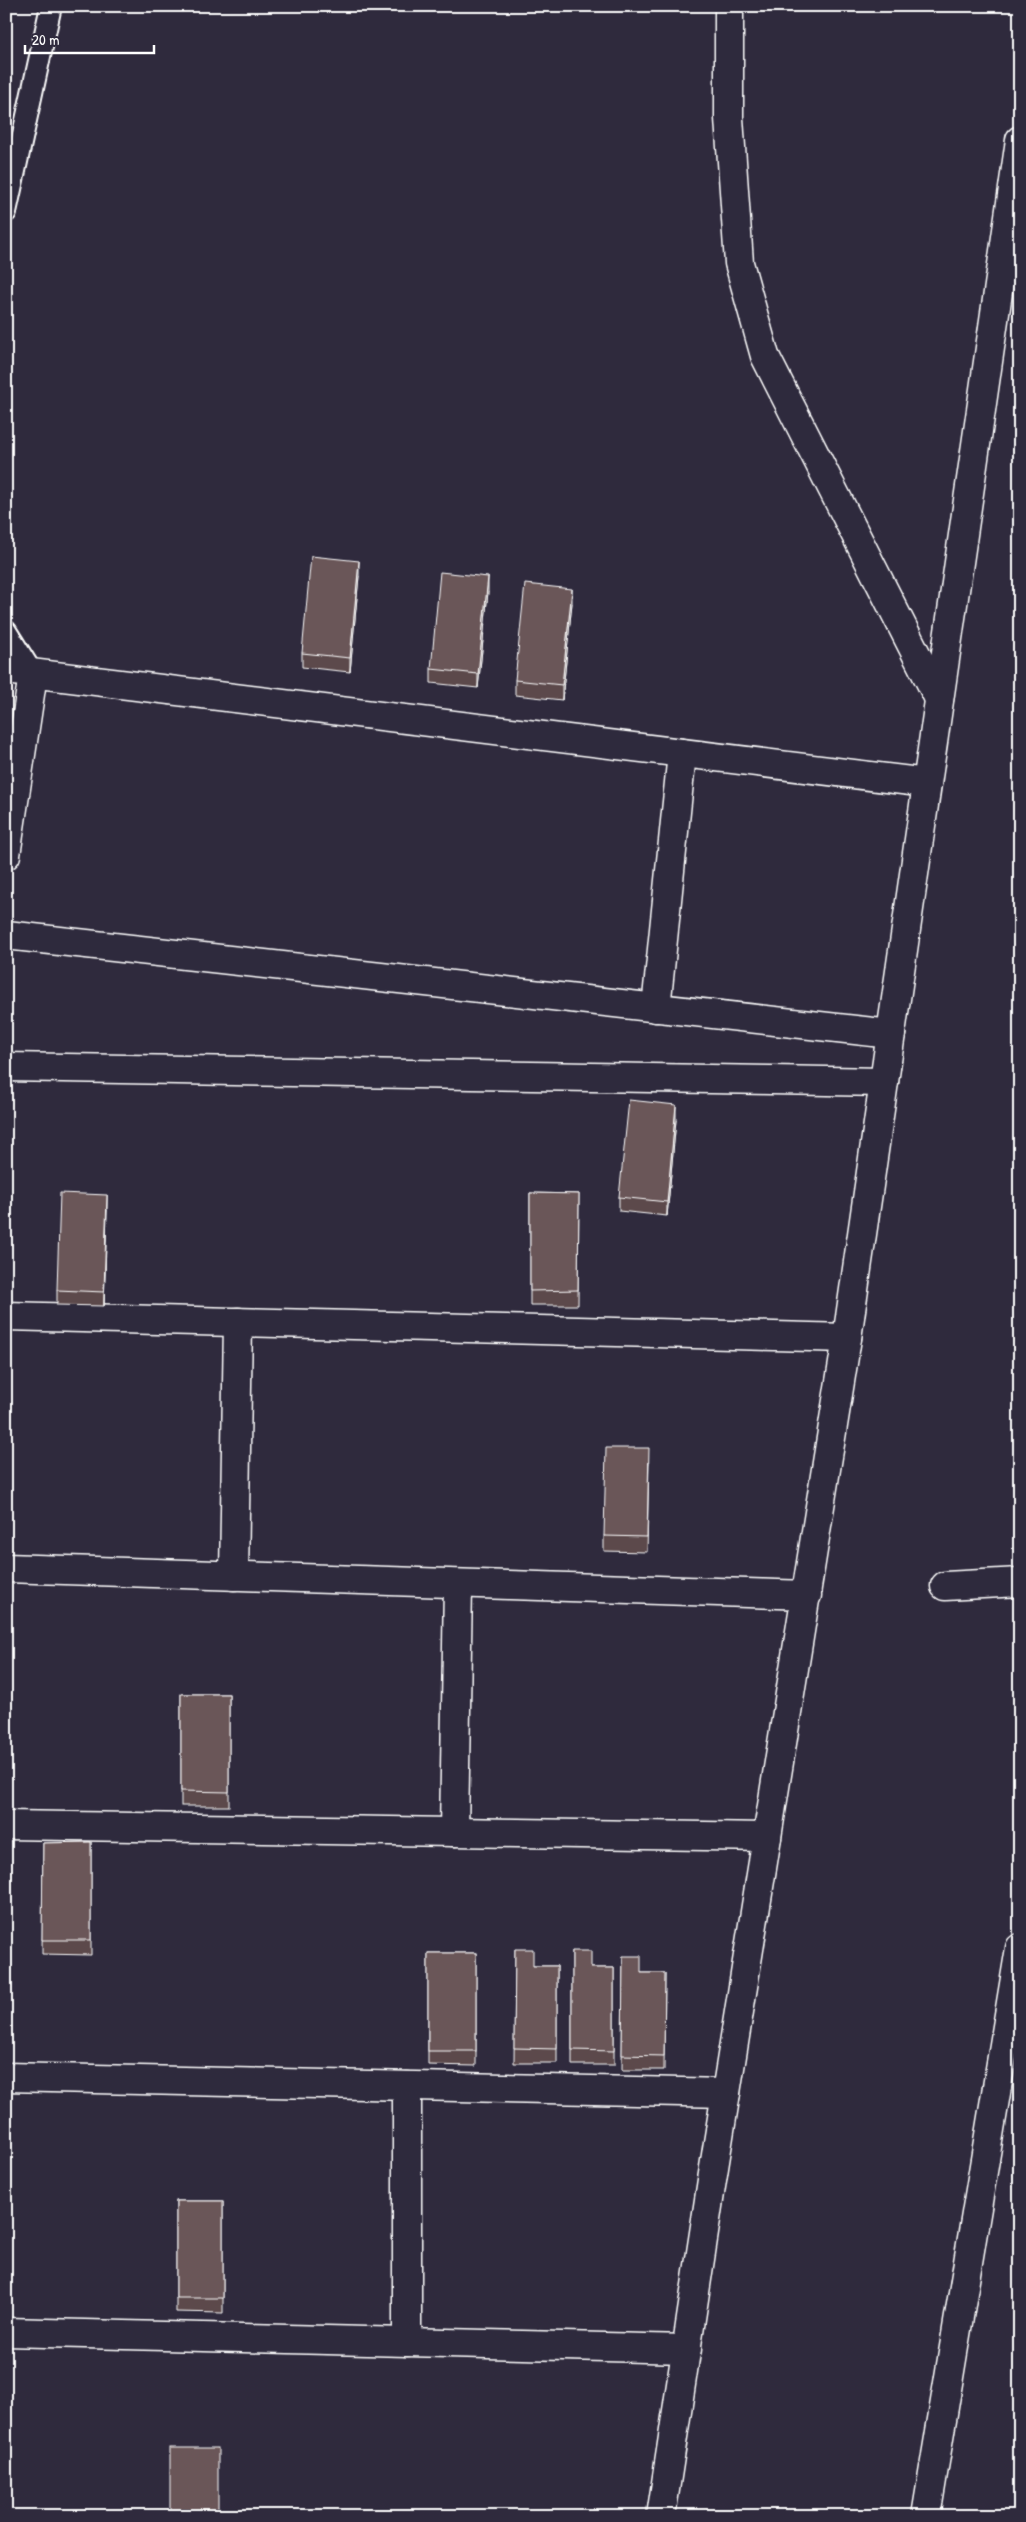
<svg xmlns="http://www.w3.org/2000/svg" width="1026" height="2522" font-family="'Patrick Hand',sans-serif">
  <style>
    .lines { fill: none; stroke-linecap: round; stroke-linejoin: round }
    .service-casing { stroke: #fff; stroke-width: 24 }
    .minor-casing { stroke: #fff; stroke-width: 31 }
    .service { stroke: #2f2a3d; stroke-width: 20 }
    .minor { stroke: #2f2a3d; stroke-width: 28 }
    .wall { fill: #5b4a4c; stroke: #fff }
    .shaded-wall { fill: #4a3c3e; stroke: #fff }
    .building { fill: #6a5658; stroke: #fff }
  </style>
  <rect width="100%" height="100%" fill="#2f2a3d"/>
  <filter id="ink" filterUnits="userSpaceOnUse"><feTurbulence type="fractalNoise" baseFrequency=".02" numOctaves="2"/><feDisplacementMap in="SourceGraphic" scale="10" xChannelSelector="R" yChannelSelector="G"/><feConvolveMatrix kernelMatrix="1 2 1 2 8 2 1 2 1" color-interpolation-filters="sRGB"/></filter>
  <g filter="url(#ink)">
    <g class="lines">
      <defs>
        <g id="service">
          <path d="M6 212 51 6"/>
          <path d="M6 631 33 674"/>
        </g>
        <g id="minor">
          <path d="M729 6V118L739 263 765 356 939 699"/>
          <path d="M6 670 927 783"/>
          <path d="M6 855 33 674"/>
          <path d="M6 935 891 1034"/>
          <path d="M656 1008 682 753"/>
          <path d="M6 1067 884 1082"/>
          <path d="M6 1316 847 1338"/>
          <path d="M6 1568 807 1595"/>
          <path d="M234 1576 238 1322"/>
          <path d="M945 1586 1020 1582"/>
          <path d="M6 1825 767 1837"/>
          <path d="M454 1832 458 1584"/>
          <path d="M6 2077 726 2093"/>
          <path d="M6 2332 687 2349"/>
          <path d="M407 2342V2086"/>
          <path d="M661 2516 712 2180 847 1338 1020 140"/>
          <path d="M926 2516 1020 1948"/>
        </g>
      </defs>
      <use href="#service" class="service-casing"/>
      <use href="#minor" class="minor-casing"/>
      <use href="#service" class="service"/>
      <use href="#minor" class="minor"/>
    </g>
    <g class="wall">
      <path d="M359 576 350 672 302 667V653Z"/>
      <path d="M488 592 478 688 431 683V669Z"/>
      <path d="M572 603 562 700 515 695V680Z"/>
      <path d="M676 1120 667 1216 619 1211V1197Z"/>
      <path d="M530 1193 579 1194 578 1305H530Z"/>
      <path d="M107 1210 104 1306 57 1305V1290Z"/>
      <path d="M649 1463 647 1552 604 1551V1536Z"/>
      <rect x="181" y="1694" width="48" height="112"/>
      <path d="M91 1842V1955L42 1954 43 1843Z"/>
      <path d="M515 1949 533 1966H557V2063H514Z"/>
      <path d="M572 1951 591 1968H614V2065H572Z"/>
      <path d="M428 1953H476V2066L428 2065Z"/>
      <path d="M623 1956 641 1973H665L664 2070H622Z"/>
      <path d="M176 2201H223V2313L176 2312Z"/>
    </g>
    <g class="shaded-wall">
      <path d="M359 561V576L350 672V658Z"/>
      <path d="M488 577V592L478 688V674Z"/>
      <path d="M572 589V603L562 700V685Z"/>
      <path d="M676 1105V1120L667 1216V1202Z"/>
      <path d="M107 1195V1210L104 1306V1292Z"/>
    </g>
    <g class="building">
      <path d="M311 556 359 561 350 658 302 653Z"/>
      <path d="M440 572 488 577 478 674 431 669Z"/>
      <path d="M525 584 572 589 562 685 515 680Z"/>
      <path d="M629 1100 676 1105 667 1202 619 1197Z"/>
      <path d="M60 1193 107 1195 104 1292 57 1290Z"/>
      <path d="M530 1193 579 1194 578 1290 530 1291Z"/>
      <path d="M606 1448H649L647 1537 604 1536Z"/>
      <path d="M181 1694H229V1792L181 1791Z"/>
      <path d="M91 1842V1940H42L43 1843Z"/>
      <path d="M515 1949H533V1966H557V2049L514 2048Z"/>
      <path d="M572 1951H591V1968H614V2051L572 2050Z"/>
      <rect x="428" y="1953" width="48" height="98"/>
      <path d="M623 1956H641V1973H665L664 2056 622 2055Z"/>
      <rect x="176" y="2201" width="47" height="97"/>
      <rect x="170" y="2448" width="48" height="68"/>
    </g>
  </g>
  <rect width="1026" height="2522" fill="none" stroke="#2f2a3d" stroke-width="25"/>
  <rect x="12" y="12" width="1001" height="2497" fill="none" stroke="#fff" stroke-width="2" filter="url(#ink)"/>
  <path d="M25 45v8h129v-8" fill="none" stroke="#ffffff" stroke-width="2.5"/>
  <text x="32" y="45" font-size="15" fill="#ffffff" stroke="#2f2a3d" stroke-width="4" paint-order="stroke">20 m</text>
</svg>
